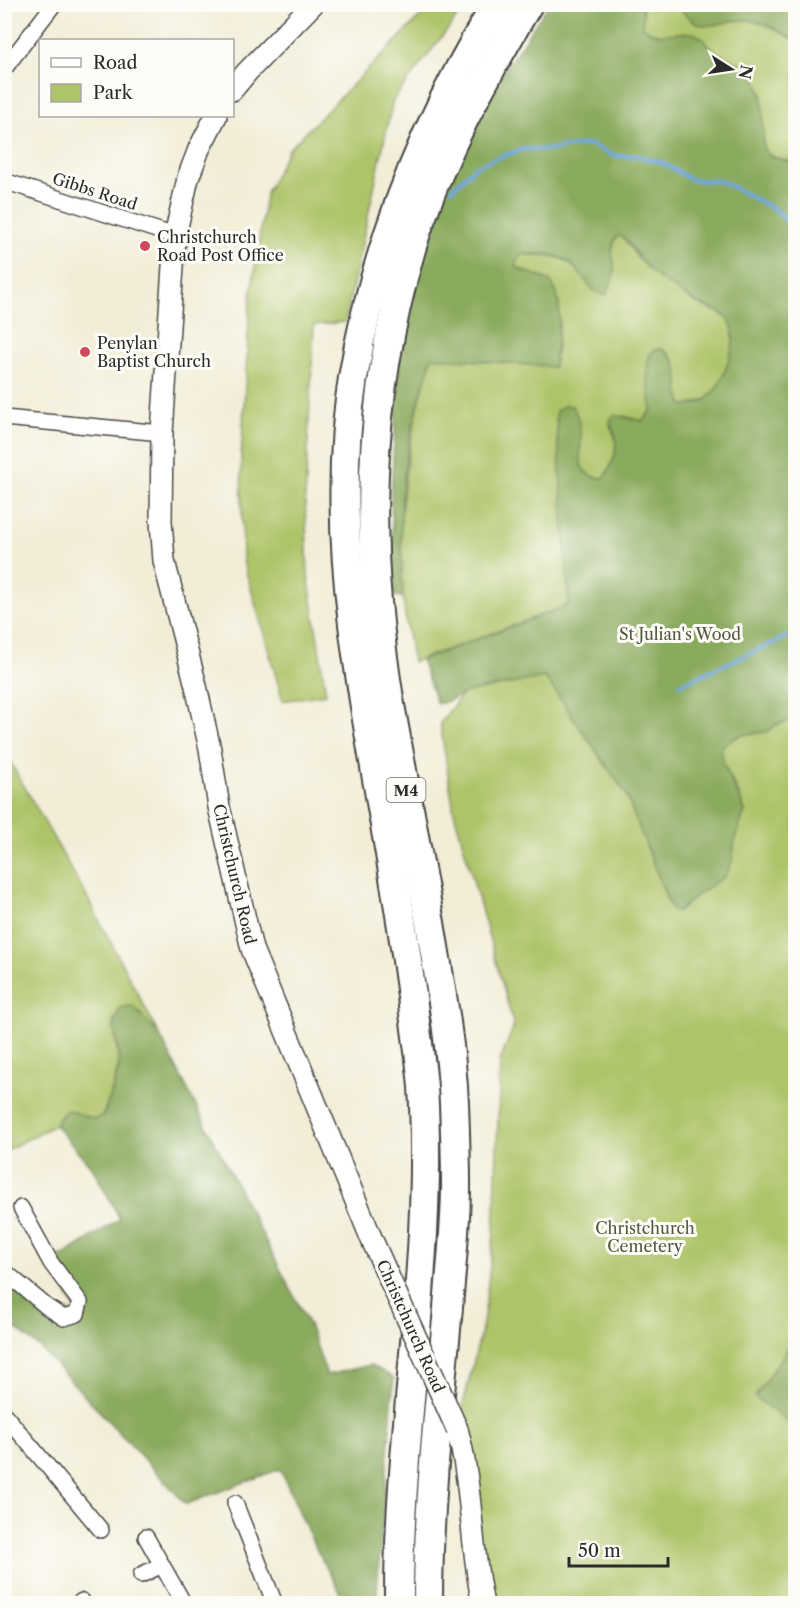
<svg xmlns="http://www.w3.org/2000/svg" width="800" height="1608" font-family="'Libre Caslon Text',serif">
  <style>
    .green { fill: #aec469; stroke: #6c784a; stroke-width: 1.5 }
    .forest { fill: #8aaa5d; stroke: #5a6a44; stroke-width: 1.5 }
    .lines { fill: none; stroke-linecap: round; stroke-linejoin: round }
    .stream { stroke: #70a7de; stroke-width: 4 }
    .street-casing { stroke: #494845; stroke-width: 18 }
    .secondary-casing { stroke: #494845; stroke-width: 24 }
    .highway-casing { stroke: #494845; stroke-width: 32 }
    .street { stroke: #fff; stroke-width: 15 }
    .secondary { stroke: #fff; stroke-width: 21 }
    .highway { stroke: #fff; stroke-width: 28 }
    .secondary-bridge-casing { stroke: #494845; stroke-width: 24; stroke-linecap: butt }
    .secondary-bridge { stroke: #fff; stroke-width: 21 }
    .poi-dot { fill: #d1495b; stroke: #fdfcf7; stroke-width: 2 }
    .labels { text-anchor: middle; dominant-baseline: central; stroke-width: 6; stroke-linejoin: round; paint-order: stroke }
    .shield { fill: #fdfcf7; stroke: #6a6a68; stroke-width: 1.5 }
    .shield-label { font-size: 15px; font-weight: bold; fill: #2b2b2b }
    .street-label { font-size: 16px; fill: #2b2b2b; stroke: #fdfcf7 }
    .poi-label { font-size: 16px; fill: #2b2b2b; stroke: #fdfcf7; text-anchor: start }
    .park-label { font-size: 16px; fill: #52593e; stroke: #fdfcf7 }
  </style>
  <rect width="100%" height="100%" fill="#fdfcf7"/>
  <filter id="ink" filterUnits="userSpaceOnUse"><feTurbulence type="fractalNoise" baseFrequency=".0167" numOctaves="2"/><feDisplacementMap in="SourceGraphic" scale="12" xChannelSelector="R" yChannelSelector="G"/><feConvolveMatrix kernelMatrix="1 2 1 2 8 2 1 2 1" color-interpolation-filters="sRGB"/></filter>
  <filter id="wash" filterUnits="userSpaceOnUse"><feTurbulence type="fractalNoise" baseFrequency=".008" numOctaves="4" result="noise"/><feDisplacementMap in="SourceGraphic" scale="24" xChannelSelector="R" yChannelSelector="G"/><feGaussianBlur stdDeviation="1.35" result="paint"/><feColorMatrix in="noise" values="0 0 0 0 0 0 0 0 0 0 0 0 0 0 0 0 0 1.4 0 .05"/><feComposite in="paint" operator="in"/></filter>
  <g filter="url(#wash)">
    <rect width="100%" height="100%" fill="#f2edd7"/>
    <g class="green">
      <path d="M641 5H683L681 10 716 25 733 20H749L768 25 795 40V163L770 156 763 148 762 94 738 63 729 61 718 54 701 37 691 33 664 35 649 33 643 27Z"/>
      <path d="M441 8 458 16 393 100 345 322 314 325 305 499 308 575 326 694 283 701 243 561 241 459 250 302 266 193 288 150 425 12Z"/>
      <path d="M618 236 623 237 638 259 660 279 695 302 726 316 733 326V346L724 374 716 389 707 399 687 406 682 404C674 384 686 359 659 348L647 369 652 409 643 421 624 416 610 426C621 443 614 463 604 478 578 477 576 459 581 437L556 419 563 499 569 605 413 662C409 641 405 619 403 598 394 517 408 434 432 357L554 367C556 346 568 293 547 280 537 274 526 273 516 267V261L522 255C564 254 569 258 594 291L612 251 615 239Z"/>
      <path d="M545 677 626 794 671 909 678 912 697 895 725 876 732 861 735 838 745 811 739 794 721 759 722 745 740 735 766 732 776 725 795 719V1338L756 1397 795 1426V1603H483L457 1429 483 1324 494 1233 500 1061 514 1026 454 812 440 723 463 693Z"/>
      <path d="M4 751 82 888 158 1032 147 1024 139 1011 113 1020 119 1064 110 1096 102 1116 94 1119 63 1113 55 1125 5 1151Z"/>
    </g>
    <g class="forest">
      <path d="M548 5H641L643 11V26C659 42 673 30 692 33 703 36 709 46 717 53 724 58 731 59 738 63 771 81 762 118 763 148L770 156 795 163V719L776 725 766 732 740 735 722 746C720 769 737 789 745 811L735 838 732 861 725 876 697 895 678 912 671 909 626 794 545 677 464 693 446 702 437 704 421 660 569 605 556 411 565 405 572 406C578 415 581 426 581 437 580 459 576 477 604 478 613 465 619 451 615 434 613 429 610 426 610 420L614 415 643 421 652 409C650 398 640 350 658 349 664 348 669 354 673 359 682 373 676 389 682 404L687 406C694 404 703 403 708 398 724 384 743 335 727 318 719 309 704 307 694 301 683 294 670 286 659 278 642 266 636 251 623 237L618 236 615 239 612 251 615 272 606 295C590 296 580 266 564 259 551 253 536 254 522 255L516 261V267C526 273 537 274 547 280 568 292 556 346 554 367L432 357C418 402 405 449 402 496 400 530 402 563 403 597L394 596 391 491 400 352 416 277 427 239 458 158 501 76Z"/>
      <path d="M683 5H795V40C780 31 765 22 747 20 716 18 707 39 681 10Z"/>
      <path d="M132 1006C142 1014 148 1025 158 1032L309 1325 327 1375 371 1365 394 1378 376 1603H346L315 1547 280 1469 186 1504 41 1349 5 1320V1279L47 1307 77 1313 51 1263 120 1219 93 1169 55 1125 63 1113 68 1110 94 1119 103 1116C109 1100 117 1081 119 1065 121 1042 107 1032 120 1008Z"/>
      <path d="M795 1338V1426L755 1397Z"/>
    </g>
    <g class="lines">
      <g class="stream">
        <path d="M452 189 476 166 499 157 525 149 547 150 589 144 615 156H638L663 163 692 180 721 181 776 210 796 231"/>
        <path d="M680 684 796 633"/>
      </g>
    </g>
  </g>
  <g filter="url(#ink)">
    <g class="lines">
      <defs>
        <g id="street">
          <path d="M4 69 54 4"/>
          <path d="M4 181 175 236"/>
          <path d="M4 418 162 433"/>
          <path d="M4 1271 47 1307 64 1318 77 1314 80 1302 51 1263 21 1208"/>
          <path d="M4 1414 101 1530"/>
          <path d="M235 1503 275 1604"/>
          <path d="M146 1537 184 1604"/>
          <path d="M141 1575 162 1565"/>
          <path d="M78 1604 82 1601"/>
        </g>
        <g id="secondary">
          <path d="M232 90 247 72 313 4"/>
          <path d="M216 116 199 149 188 178 175 236 162 433 161 521 164 561 196 686 210 749 219 807 252 949 372 1240"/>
          <path d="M457 1429C473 1486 470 1546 483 1604"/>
        </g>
        <g id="highway">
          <path d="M399 1604C398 1431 434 1260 423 1087 421 1062 417 1038 414 1013 399 883 369 754 353 624 343 543 340 459 353 378 375 245 426 119 497 4"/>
          <path d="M428 1604C428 1505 439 1406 448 1308 451 1267 456 1226 456 1185 456 1158 455 1130 454 1103 451 1042 440 983 430 923 417 850 403 778 390 705 364 548 366 402 411 249 437 162 482 82 528 4"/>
        </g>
      </defs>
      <use href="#street" class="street-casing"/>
      <use href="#secondary" class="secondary-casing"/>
      <use href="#highway" class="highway-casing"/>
      <use href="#street" class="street"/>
      <use href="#secondary" class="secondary"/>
      <use href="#highway" class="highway"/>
      <defs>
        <path id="secondary-bridge" d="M372 1240 457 1429"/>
      </defs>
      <use href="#secondary-bridge" class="secondary-bridge-casing"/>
      <use href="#secondary-bridge" class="secondary-bridge"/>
    </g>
  </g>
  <g class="poi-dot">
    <circle cx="145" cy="246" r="6"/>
    <circle cx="85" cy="352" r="6"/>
  </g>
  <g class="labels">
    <rect class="shield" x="386.5" y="778" width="39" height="24" rx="4.5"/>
    <g class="shield-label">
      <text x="406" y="790">M4</text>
    </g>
    <g class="street-label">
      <text transform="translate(95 191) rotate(18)">Gibbs Road</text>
      <text transform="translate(235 874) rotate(77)">Christchurch Road</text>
      <text transform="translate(411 1326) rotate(66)">Christchurch Road</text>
    </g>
    <g class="poi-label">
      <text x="157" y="237">Christchurch<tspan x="157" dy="18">Road Post Office</tspan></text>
      <text x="97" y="343">Penylan<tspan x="97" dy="18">Baptist Church</tspan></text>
    </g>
    <g class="park-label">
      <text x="680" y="634">St Julian's Wood</text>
      <text x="645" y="1228">Christchurch<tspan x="645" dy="18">Cemetery</tspan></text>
    </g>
  </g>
  <rect width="800" height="1608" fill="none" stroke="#fdfcf7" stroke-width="24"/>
  <rect x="39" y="39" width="195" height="78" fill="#fdfcf7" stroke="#a9a8a5" stroke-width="1.5"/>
  <rect x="51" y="58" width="30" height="9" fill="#ffffff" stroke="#a9a8a5" stroke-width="1.5"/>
  <text x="93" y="69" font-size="18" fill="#2b2b2b">Road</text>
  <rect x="51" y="84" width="30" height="18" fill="#aec469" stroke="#a9a8a5" stroke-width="1.5"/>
  <text x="93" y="99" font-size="18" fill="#2b2b2b">Park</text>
  <g transform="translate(731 69) rotate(102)" stroke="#fdfcf7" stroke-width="4.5" paint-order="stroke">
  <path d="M0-4.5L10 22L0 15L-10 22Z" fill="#2b2b2b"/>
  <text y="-9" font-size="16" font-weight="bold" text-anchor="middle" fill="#2b2b2b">N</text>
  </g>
  <path d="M569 1557v9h99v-9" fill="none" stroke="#2b2b2b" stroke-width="3"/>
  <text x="578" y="1557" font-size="18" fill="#2b2b2b" stroke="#fdfcf7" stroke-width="4.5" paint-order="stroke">50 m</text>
</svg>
